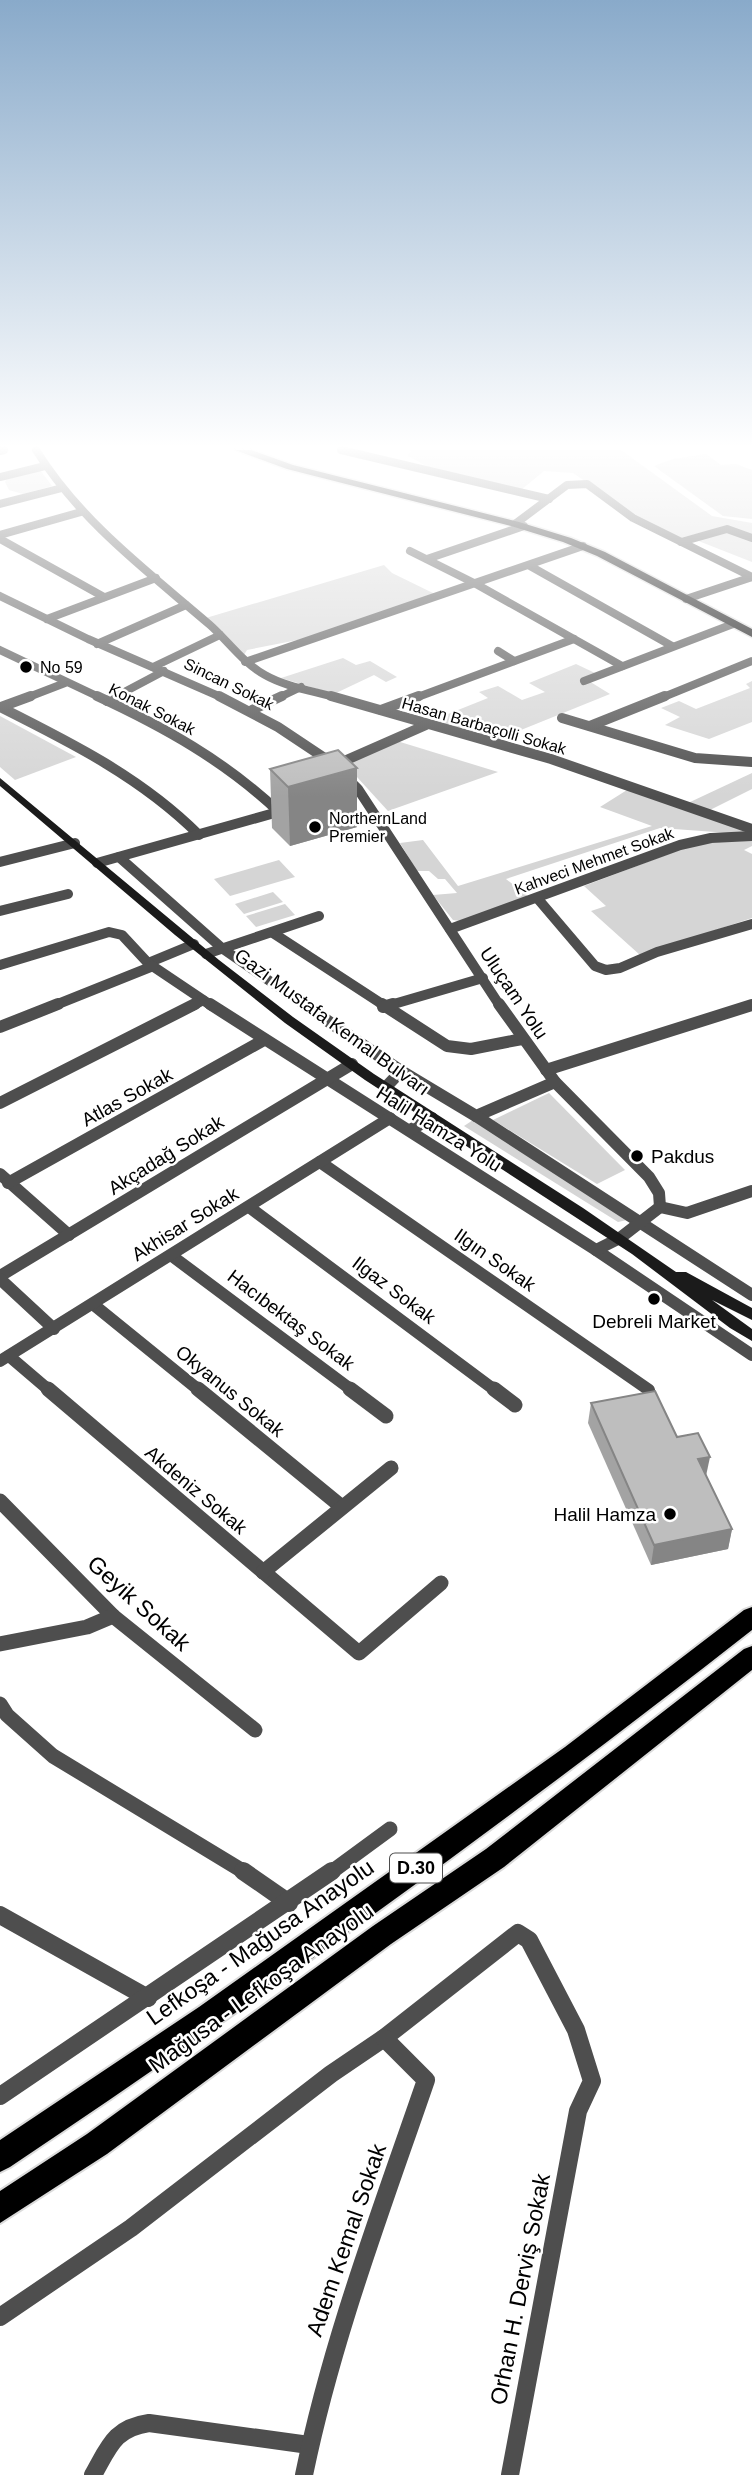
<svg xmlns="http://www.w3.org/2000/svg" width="752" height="2475" font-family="Arial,sans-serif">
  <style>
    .green { fill: #d5d5d5 }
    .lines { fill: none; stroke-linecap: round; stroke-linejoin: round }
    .primary-casing { stroke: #dbdbdb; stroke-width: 3 }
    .trunk-casing { stroke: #dbdbdb; stroke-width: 4 }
    .minor-far4 { stroke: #4e4e4e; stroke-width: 8 }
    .minor-far3 { stroke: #4e4e4e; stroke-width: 10 }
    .minor-far2 { stroke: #4e4e4e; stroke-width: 12 }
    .minor-far1 { stroke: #4e4e4e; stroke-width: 15 }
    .minor { stroke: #4e4e4e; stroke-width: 18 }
    .secondary { fill: #1b1b1b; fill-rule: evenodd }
    .primary { fill: #000; fill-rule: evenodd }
    .trunk { fill: #000; fill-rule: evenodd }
    .wall { fill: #a3a3a3 }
    .shaded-wall { fill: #858585 }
    .building { fill: #bebebe; stroke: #858585; stroke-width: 2 }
    .poi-dot { fill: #000; stroke: #fff; stroke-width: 2.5 }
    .labels { text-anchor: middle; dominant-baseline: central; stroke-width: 5; stroke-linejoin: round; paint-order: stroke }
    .far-poi-label { font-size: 16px; fill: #000; stroke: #fff; text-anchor: start }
    .far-street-label { font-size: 16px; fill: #000; stroke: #fff }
    .shield { fill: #fff; stroke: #4c4c4c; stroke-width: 2 }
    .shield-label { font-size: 18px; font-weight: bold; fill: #000 }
    .street-label { font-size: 19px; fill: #000; stroke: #fff }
    .poi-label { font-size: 19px; fill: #000; stroke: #fff; text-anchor: start }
    .near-street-label { font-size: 23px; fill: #000; stroke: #fff }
  </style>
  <rect width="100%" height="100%" fill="#fff"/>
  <g class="green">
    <path d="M411 450H621L712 516 752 523V536L728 526 680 538 637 517 573 473 544 471 521 490 434 470 408 456Z"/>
    <path d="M706 454 721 465 736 464 752 470V519L723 516 654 466 673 459Z"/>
    <path d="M40 470 52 486 23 494 9 490 5 482 7 478Z"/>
    <path d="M725 531 752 540V562L696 540Z"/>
    <path d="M384 565 392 573 437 595 308 638 247 650 244 655 206 618Z"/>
    <path d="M343 658 356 665 370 661 397 677 386 682 374 675 334 694 281 678Z"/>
    <path d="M576 664 595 673 584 678 610 694 499 739 428 722 488 698 479 692 498 686 522 700 545 692 529 683Z"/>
    <path d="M752 681V722L709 739 665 725 680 717 661 708 679 701 696 709 750 688 746 684Z"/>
    <path d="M0 716 76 757 15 780 0 767Z"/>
    <path d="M397 741 498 772 388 811 346 765Z"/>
    <path d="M752 773V789L710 810 688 803Z"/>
    <path d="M627 790 746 831 743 834 660 828 506 879 530 898 460 921 453 920 433 895 457 893 445 879H438L429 871H417L400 843 423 840 458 886 652 826 600 807Z"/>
    <path d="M752 839V846L744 850 752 854V918L640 955 591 911 606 906 584 886 695 844Z"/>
    <path d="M279 860 295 877 230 896 214 879Z"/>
    <path d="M273 892 283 902 244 914 235 904Z"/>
    <path d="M285 904 295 915 256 927 246 916Z"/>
    <path d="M549 1093 625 1170 597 1184 493 1120Z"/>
    <path d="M473 1120 627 1220 618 1222 464 1126Z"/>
  </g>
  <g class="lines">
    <defs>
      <path id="primary" d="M235 450H251L293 465 519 522 571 538 605 552 752 629V637L597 556 563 542 511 526 287 469Z"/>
      <g id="trunk">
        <path d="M752 1607V1630C511 1819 264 1997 10 2167L0 2172V2140L199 2007 565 1747 744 1610Z"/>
        <path d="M752 1646V1670L504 1867 391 1944 107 2154 0 2223V2191L87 2134 373 1926 486 1849 744 1649Z"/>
      </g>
    </defs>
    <use href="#primary" class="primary-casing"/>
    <use href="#trunk" class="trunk-casing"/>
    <g class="minor-far4">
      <path d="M36 450C81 522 146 570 210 625 228 641 243 663 265 675 286 687 314 691 337 698"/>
      <path d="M341 450 549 499"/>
      <path d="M0 451 4 450"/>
      <path d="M0 477 45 466"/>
      <path d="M0 504 62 488"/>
      <path d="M515 524 567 485 587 484 633 518 752 577"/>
      <path d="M0 535 81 512"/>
      <path d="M0 539 104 597"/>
      <path d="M681 542 727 529 752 538"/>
      <path d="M410 551 476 584 622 666"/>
      <path d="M427 559 524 526"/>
      <path d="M530 566 672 646"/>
      <path d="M0 596 88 639 223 698"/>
      <path d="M686 599 752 577"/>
      <path d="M47 619 156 578"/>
      <path d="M97 644 186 605"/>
      <path d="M0 650 101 698"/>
      <path d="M498 651 514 661"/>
      <path d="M245 662 583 546"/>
      <path d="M153 667 220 635"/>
      <path d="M584 681 733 624"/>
      <path d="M26 698 65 683"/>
      <path d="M113 698 164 671"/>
      <path d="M278 698 301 687"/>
      <path d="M415 698 574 639"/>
      <path d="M661 698 752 661"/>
    </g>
    <g class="minor-far3">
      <path d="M97 696C164 727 225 761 279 812"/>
      <path d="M219 696 278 727 332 763"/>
      <path d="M331 696 551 759 752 829"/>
      <path d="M107 701 117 696"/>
      <path d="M0 707C72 743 142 778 199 835"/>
      <path d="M1 707 31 696"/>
      <path d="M252 710 282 696"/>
      <path d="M381 710 419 696"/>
      <path d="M562 718 695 758 752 762"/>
      <path d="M590 726 665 696"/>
      <path d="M335 765 426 725"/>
      <path d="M347 778 358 789 500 1006"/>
      <path d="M119 857 223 949 306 1006"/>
      <path d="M0 862 75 843"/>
      <path d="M97 863 285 810"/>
      <path d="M538 899 595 966 606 970 620 968 657 952 752 924"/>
      <path d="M0 911 68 894"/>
      <path d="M450 929 680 845 711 838 752 836"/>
      <path d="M273 933 385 1006"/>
      <path d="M206 954 319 916"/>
      <path d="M148 963 194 944"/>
      <path d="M0 965 109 932 122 935 148 963 212 1006"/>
      <path d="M53 1006 153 966"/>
      <path d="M192 1006 203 1000"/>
      <path d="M387 1006 483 978"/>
    </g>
    <g class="minor-far2">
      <path d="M210 1004 596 1250 752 1355"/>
      <path d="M303 1004 401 1071 386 1087"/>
      <path d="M382 1004 447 1046 471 1049 522 1039"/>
      <path d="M499 1004 555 1082 649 1177 659 1193 660 1207"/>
      <path d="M383 1007 393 1004"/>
      <path d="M0 1027 58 1004"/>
      <path d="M546 1070 752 1005"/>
      <path d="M401 1071 476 1116 555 1082"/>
      <path d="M0 1103 195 1004"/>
      <path d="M476 1116 752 1295"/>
      <path d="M410 1130 432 1118"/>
      <path d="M320 1162 649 1390"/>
      <path d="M0 1174 69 1235"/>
      <path d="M8 1183 264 1040"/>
      <path d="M249 1207 496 1391"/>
      <path d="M660 1207 687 1213 752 1191"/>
      <path d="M596 1250 620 1238 660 1207"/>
      <path d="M172 1256 353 1391"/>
      <path d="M0 1276 352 1064"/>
      <path d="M0 1279 54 1329"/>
      <path d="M94 1305 200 1391"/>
      <path d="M9 1356 50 1391"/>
      <path d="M0 1361 390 1118"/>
    </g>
    <g class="minor-far1">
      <path d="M48 1389 359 1653 441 1583"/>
      <path d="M198 1389 342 1507"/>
      <path d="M350 1389 386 1416"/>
      <path d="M494 1389 515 1405"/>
      <path d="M0 1501 113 1616 255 1730"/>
      <path d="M263 1572 391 1468"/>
      <path d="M0 1644 87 1627 113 1616"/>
      <path d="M0 1704 7 1715 53 1756 246 1873"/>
      <path d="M330 1873 390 1829"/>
    </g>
    <g class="minor">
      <path d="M243 1871 289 1903"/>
      <path d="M0 1915 148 1998"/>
      <path d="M0 2096 332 1871"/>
      <path d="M0 2317 131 2228 331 2074 384 2038 518 1933 529 1940 576 2030 592 2081 578 2111 510 2475"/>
      <path d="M93 2475C109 2447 114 2428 149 2423L309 2445"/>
      <path d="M304 2475C332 2339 381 2211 426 2080L384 2038"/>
    </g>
    <path class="secondary" d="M0 778 219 960 293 1017 374 1074 583 1208 676 1272H686L752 1308V1320L712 1300 752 1329V1341L730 1328 632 1254 365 1080 285 1023 175 935 0 786Z"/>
    <use href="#primary" class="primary"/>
    <use href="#trunk" class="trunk"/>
  </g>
  <g class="wall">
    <path d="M270 769 357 827 290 846 272 828Z"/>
    <path d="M591 1403 677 1437 706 1475 732 1529 728 1549 651 1565 588 1423Z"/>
  </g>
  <g class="shaded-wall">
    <path d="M357 768V827L290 846 288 787Z"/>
    <path d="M710 1457 706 1476 698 1459Z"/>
    <path d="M732 1529 728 1549 651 1565 654 1545Z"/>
  </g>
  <g class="building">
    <path d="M338 750 357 768 288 787 270 769Z"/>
    <path d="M655 1391 677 1437 698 1433 710 1457 698 1459 732 1529 654 1545 591 1403Z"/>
  </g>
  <linearGradient id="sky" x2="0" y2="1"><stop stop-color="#89aaca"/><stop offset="0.56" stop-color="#fff"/><stop offset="1" stop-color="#fff" stop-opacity="0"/></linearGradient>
  <rect width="752" height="797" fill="url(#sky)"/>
  <g class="poi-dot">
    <circle cx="26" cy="667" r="7"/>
    <circle cx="315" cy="827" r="7"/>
    <circle cx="637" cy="1156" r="7"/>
    <circle cx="654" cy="1299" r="7"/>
    <circle cx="670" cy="1514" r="7"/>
  </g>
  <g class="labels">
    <g class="far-poi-label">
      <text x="40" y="667">No 59</text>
      <text x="329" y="818">NorthernLand<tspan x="329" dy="18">Premier</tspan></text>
    </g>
    <g class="far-street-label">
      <text transform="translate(229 684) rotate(26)">Sincan Sokak</text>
      <text transform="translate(152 709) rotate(27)">Konak Sokak</text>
      <text transform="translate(484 726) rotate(16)">Hasan Barbaçolli Sokak</text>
      <text transform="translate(594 861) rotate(-20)">Kahveci Mehmet Sokak</text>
    </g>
    <rect class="shield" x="390" y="1853.5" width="52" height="29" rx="5"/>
    <g class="shield-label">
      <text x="416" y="1868">D.30</text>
    </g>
    <g class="street-label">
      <text transform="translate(514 993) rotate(56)">Uluçam Yolu</text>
      <text transform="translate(332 1022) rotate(36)">Gazi Mustafa Kemal Bulvarı</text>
      <text transform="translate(127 1097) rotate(-29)">Atlas Sokak</text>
      <text transform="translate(439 1129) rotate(32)">Halil Hamza Yolu</text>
      <text transform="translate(166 1155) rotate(-32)">Akçadağ Sokak</text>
      <text transform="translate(185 1224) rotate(-32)">Akhisar Sokak</text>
      <text transform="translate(495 1260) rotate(35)">Ilgın Sokak</text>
      <text transform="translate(394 1290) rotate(37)">Ilgaz Sokak</text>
      <text transform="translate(291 1320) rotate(37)">Hacıbektaş Sokak</text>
      <text transform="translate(230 1391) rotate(39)">Okyanus Sokak</text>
      <text transform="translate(196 1490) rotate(40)">Akdeniz Sokak</text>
    </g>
    <g class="poi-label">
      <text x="651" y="1156">Pakdus</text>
      <text x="654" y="1321" text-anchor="middle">Debreli Market</text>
      <text x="656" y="1514" text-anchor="end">Halil Hamza</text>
    </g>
    <g class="near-street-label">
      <text transform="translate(139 1603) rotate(42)">Geyik Sokak</text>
      <text transform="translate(260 1942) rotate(-35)">Lefkoşa - Mağusa Anayolu</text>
      <text transform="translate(261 1988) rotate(-36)">Mağusa - Lefkoşa Anayolu</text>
      <text transform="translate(346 2240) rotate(-71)">Adem Kemal Sokak</text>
      <text transform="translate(520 2289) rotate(-79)">Orhan H. Derviş Sokak</text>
    </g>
  </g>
</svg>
